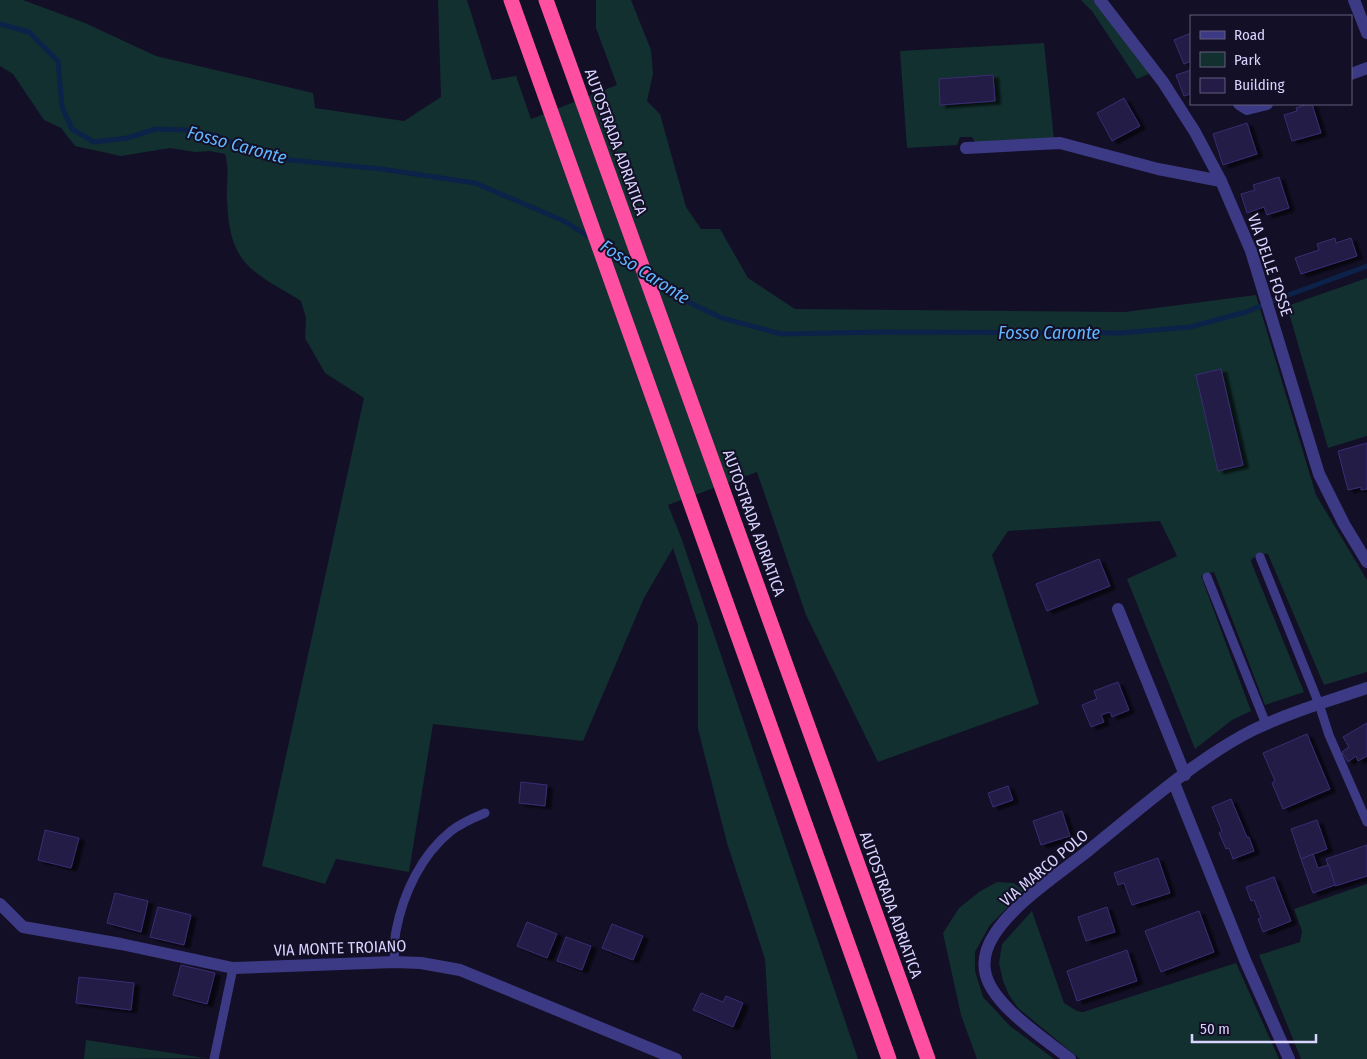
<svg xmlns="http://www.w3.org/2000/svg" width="1367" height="1059" font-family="'Fira Sans Condensed',sans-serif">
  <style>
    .green { fill: #12302f; fill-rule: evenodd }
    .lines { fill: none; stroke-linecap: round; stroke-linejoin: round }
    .stream { stroke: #0c2248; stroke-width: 5 }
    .building { fill: #241b47; stroke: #3b2d73; filter: url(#shadow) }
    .service { stroke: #3d3a85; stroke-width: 9 }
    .minor { stroke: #3d3a85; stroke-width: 12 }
    .tertiary { stroke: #3d3a85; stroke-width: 12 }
    .motorway { stroke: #ff4fa3; stroke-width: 15 }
    .labels { text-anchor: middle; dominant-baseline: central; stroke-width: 4; stroke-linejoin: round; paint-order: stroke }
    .street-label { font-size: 16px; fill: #d9d4ff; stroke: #130f26 }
    .water-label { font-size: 18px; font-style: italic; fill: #62b6ff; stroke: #130f26 }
  </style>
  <defs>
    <filter id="shadow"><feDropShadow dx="5.5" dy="3" stdDeviation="1" flood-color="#0009"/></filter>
  </defs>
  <rect width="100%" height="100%" fill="#130f26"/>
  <g class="green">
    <path d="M0 0H23L85 23 156 56 313 93 315 108 404 121 441 97 438 0H467L492 80 516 76 531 119 617 85 596 28V0H631L651 50 653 74 647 101 660 114 686 207 701 229H720L748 278 795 309 1125 312 1256 295 1316 495 1367 580V672L1324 685 1268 554C1263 553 1254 556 1251 560L1252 564 1304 692 1265 705 1214 572 1201 576 1251 711 1232 720 1195 749 1127 579 1177 556 1160 521 1008 531 992 555 1039 704 878 762 806 615 757 472 668 505 682 540 858 1059H771L765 959 727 843 698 729V625L673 548 644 598 583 741 433 724 409 872 336 859 325 884 262 866 364 398 325 373 305 338 306 318 301 301C280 287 250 275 238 252 229 236 228 217 227 199 226 183 230 170 225 154L210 151 195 152 170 148 121 156 75 146 61 128 44 120 13 74 0 66Z"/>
    <path d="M1081 0H1095L1151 73 1137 79 1092 11Z"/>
    <path d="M1044 43 1054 139 976 144 972 137H960L957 145 907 148 900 51ZM993 75 995 101 941 105 939 79Z"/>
    <path d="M1367 278V436L1328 448 1287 306Z"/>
    <path d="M997 882 1014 883 1024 891 990 925 975 952V971L983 997 1010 1026 1054 1059H977L961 1015 943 933 959 908 979 892Z"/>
    <path d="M1367 884V1059H1301L1259 955 1300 942 1302 931 1294 909Z"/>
    <path d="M1032 911 1064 1003 1077 1011 1083 1012 1236 963 1279 1059H1080L1018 1008 1009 995 1003 981 999 963 1002 944Z"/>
    <path d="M86 1040 205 1058 84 1059Z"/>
  </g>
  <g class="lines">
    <g class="stream">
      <path d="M0 24 29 32 58 61 62 107 72 129 94 142 127 138 156 129 187 130 218 136 243 148 270 158 381 169 475 183 564 221 591 238"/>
      <path d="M603 245 638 266"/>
      <path d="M648 272 658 277 682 299 722 318 781 334 883 332 1121 333 1190 327 1246 312 1275 300 1367 266"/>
    </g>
  </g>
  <g class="building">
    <path d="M1191 33V61L1184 64 1174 40Z"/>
    <path d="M1191 70V94L1184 96 1176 75Z"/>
    <path d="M993 75 995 101 940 105 939 79Z"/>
    <path d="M1124 98 1140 126 1112 141 1097 113Z"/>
    <path d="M1308 104H1312L1321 133 1292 141 1284 115 1297 111 1296 108Z"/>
    <path d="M1247 123 1257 154 1223 165 1213 134Z"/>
    <path d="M1279 177 1289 208 1267 215 1264 207 1247 213 1241 194 1255 190 1253 185Z"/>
    <path d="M1335 238 1336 243 1351 238 1357 256 1301 274 1295 258 1319 250 1317 244Z"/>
    <path d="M1221 369 1243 465 1218 471 1196 375Z"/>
    <path d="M1367 443V489L1361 490V487L1348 490 1338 451Z"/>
    <path d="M1099 559 1110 586 1047 611 1036 584Z"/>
    <path d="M1118 682 1129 710 1112 717 1110 712 1101 715 1104 722 1091 727 1082 705 1097 699 1094 691Z"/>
    <path d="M1367 723V756L1358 761 1356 756 1348 762 1342 752 1349 747 1343 737Z"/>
    <path d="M1307 734 1330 789 1283 809 1272 783 1275 781 1263 753Z"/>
    <path d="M521 782 547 785 545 806 519 803Z"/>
    <path d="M1008 786 1013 800 993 807 988 793Z"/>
    <path d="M1231 799 1247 837H1249L1254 851 1233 859 1229 848 1226 849 1219 833 1222 831 1212 807Z"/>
    <path d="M1062 811 1070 836 1041 845 1033 821Z"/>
    <path d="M1317 820 1327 849 1301 859 1291 829Z"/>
    <path d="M45 830 79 838 71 868 38 860Z"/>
    <path d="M1367 845V876L1335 886 1326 859Z"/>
    <path d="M1313 854 1318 868 1329 865 1335 885 1313 893 1301 859Z"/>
    <path d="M1158 858 1170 893 1132 905 1124 883 1118 885 1114 873Z"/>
    <path d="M1274 877 1291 921 1263 932 1258 919 1261 918 1254 900 1251 901 1246 887Z"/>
    <path d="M115 893 148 901 141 932 107 923Z"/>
    <path d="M158 907 191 915 184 945 150 937Z"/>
    <path d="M1107 907 1115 932 1086 941 1078 917Z"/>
    <path d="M1199 911 1214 952 1161 972 1145 931Z"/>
    <path d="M527 922 557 934 547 958 517 946Z"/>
    <path d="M612 924 643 936 633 960 602 948Z"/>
    <path d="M566 937 591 946 582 970 557 961Z"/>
    <path d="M1127 950 1137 981 1077 1001 1067 971Z"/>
    <path d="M181 965 215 973 207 1004 173 995Z"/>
    <path d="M79 977 134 983 131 1010 76 1003Z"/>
    <path d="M701 993 723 1002 726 996 743 1003 733 1027 693 1010Z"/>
  </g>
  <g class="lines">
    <g class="service">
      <path d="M1260 557 1319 704 1329 735 1367 822"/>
      <path d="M1207 577 1266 724"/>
      <path d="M394 962C395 952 394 941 396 931 403 894 421 855 451 831 461 823 473 818 485 813"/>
      <path d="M214 1059 233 968"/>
    </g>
    <g class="minor">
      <path d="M1100 0 1163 82 1195 132 1221 181 1251 251 1319 474 1344 524 1367 562"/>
      <path d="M1354 0 1367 33"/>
      <path d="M1351 74 1367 68"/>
      <path d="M1239 104 1247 109 1267 104"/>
      <path d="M966 148 1060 143 1158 169 1221 181"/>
      <path d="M1118 609 1185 775"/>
      <path d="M1174 783 1245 960 1289 1059"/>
      <path d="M0 904 23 927 121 944 233 968 394 962 421 963 460 970 676 1059"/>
    </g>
    <path class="tertiary" d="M1070 1059C1044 1038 990 1004 985 971 983 959 987 946 994 935 1014 903 1059 874 1089 850 1139 810 1197 758 1253 730 1290 712 1329 701 1367 688"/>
    <g class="motorway">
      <path d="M511 0 889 1059"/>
      <path d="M546 0 928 1059"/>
    </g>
  </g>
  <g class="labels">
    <g class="street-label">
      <text transform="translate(616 142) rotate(70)">AUTOSTRADA ADRIATICA</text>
      <text transform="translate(1270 265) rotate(71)">VIA DELLE FOSSE</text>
      <text transform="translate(754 523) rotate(70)">AUTOSTRADA ADRIATICA</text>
      <text transform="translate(1044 868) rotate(-40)">VIA MARCO POLO</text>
      <text transform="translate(891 905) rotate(70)">AUTOSTRADA ADRIATICA</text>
      <text transform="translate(340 948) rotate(-2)">VIA MONTE TROIANO</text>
    </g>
    <g class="water-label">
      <text transform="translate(237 145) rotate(15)">Fosso Caronte</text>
      <text transform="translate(645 272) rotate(33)">Fosso Caronte</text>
      <text x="1049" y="333">Fosso Caronte</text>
    </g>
  </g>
  <rect x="1190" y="15" width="162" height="90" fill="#130f26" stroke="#625e7d"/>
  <rect x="1200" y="31" width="25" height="8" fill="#3d3a85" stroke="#625e7d"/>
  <text x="1234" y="40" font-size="15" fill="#d9d4ff">Road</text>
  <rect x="1200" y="52" width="25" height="15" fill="#12302f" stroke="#625e7d"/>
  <text x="1234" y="65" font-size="15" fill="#d9d4ff">Park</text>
  <rect x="1200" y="78" width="25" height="15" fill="#241b47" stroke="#625e7d"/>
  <text x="1234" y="90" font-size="15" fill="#d9d4ff">Building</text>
  <path d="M1192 1034v8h124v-8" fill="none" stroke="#d9d4ff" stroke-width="2.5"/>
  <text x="1200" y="1034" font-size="15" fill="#d9d4ff" stroke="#130f26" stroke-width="4" paint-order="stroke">50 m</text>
</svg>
